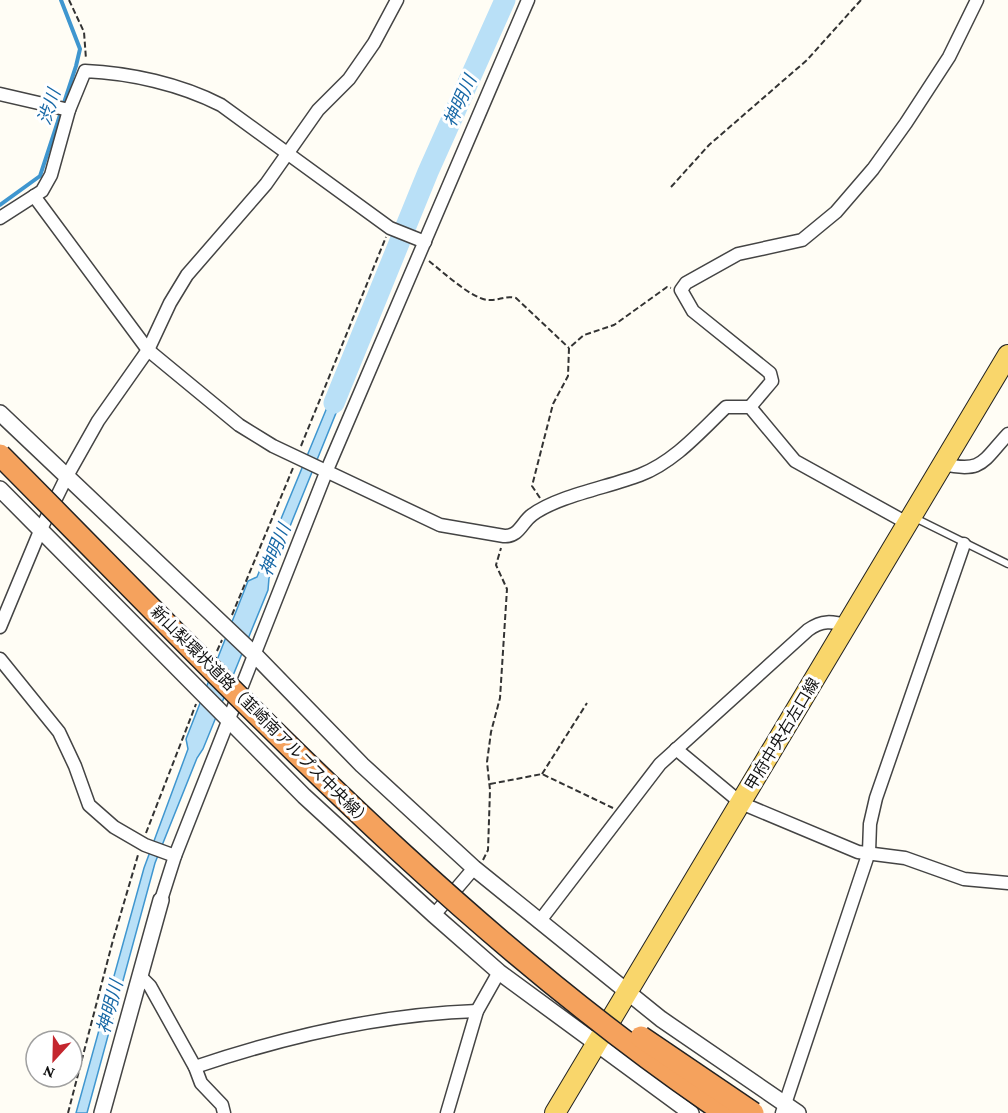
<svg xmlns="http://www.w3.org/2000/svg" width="1008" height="1113" font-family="'Crimson Pro','Noto Sans JP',serif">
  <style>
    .water { fill: #b9e0f7; stroke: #3f96cf; stroke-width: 1.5 }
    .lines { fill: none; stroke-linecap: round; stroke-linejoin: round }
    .stream { stroke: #3f96cf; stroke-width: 4 }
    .river { stroke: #b9e0f7; stroke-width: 21 }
    .service-casing { stroke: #444; stroke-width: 9 }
    .minor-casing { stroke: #444; stroke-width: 15 }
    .tertiary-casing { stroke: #444; stroke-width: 18 }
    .primary-casing { stroke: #222; stroke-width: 22 }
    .path { stroke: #333; stroke-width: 2; stroke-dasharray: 6 3; stroke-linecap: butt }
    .service { stroke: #fff; stroke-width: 6 }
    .minor { stroke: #fff; stroke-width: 12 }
    .tertiary { stroke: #fff; stroke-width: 15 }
    .primary { stroke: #f9d66b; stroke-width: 20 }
    .motorway-bridge-casing { stroke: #222; stroke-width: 24; stroke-linecap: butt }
    .motorway-bridge { stroke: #f5a25d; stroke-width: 21 }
    .labels { text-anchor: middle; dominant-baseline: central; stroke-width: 6; stroke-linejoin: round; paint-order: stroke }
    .street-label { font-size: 16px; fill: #111; stroke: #fff }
    .water-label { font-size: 18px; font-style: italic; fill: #1768a6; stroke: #fff }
  </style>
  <rect width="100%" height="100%" fill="#fffdf5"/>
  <path class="water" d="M340 376 349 381 269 578 268 590 203 749 197 758 155 863 87 1113H76L144 868 188 749 186 739 248 581 257 577Z"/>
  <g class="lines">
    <path class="stream" d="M0 205 40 176 76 66 80 49 61 0"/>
    <path class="river" d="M334 403 428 172 505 0"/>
    <defs>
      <path id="service" d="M915 518 1008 564"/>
      <g id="minor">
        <path d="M0 94 69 110"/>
        <path d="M34 196 148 350 239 425 273 446 440 525 504 536C519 537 522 522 532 515 557 496 609 487 640 475 674 462 700 432 726 407H750L795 461 907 523"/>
        <path d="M0 218 42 191 51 175 69 110 85 71C130 73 180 84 221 105L390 228 425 242"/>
        <path d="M750 407 772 381 770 373 693 311 681 290 686 283 738 254 802 240 836 212 873 169 906 123 949 57 977 0"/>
        <path d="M942 464C983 473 982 462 1008 434"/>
        <path d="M0 627 40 531 67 476 98 421 148 350 170 303 187 275 266 184 318 110 349 79 374 43 397 0"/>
        <path d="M0 659 59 732 75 766 89 805 114 827 145 845 175 856"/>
        <path d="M676 749 741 803 858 852 905 858 964 879 1008 883"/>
        <path d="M161 900 175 856 327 470 528 0"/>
        <path d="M434 915 474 868"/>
        <path d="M539 922 660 764 808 630C822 620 832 621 848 626"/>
        <path d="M140 976 150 986 195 1067 201 1083 222 1105 224 1113"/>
        <path d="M195 1067C284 1037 383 1014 477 1011"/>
        <path d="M447 1113 477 1011 499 972"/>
        <path d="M782 1113 869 852 870 824 876 798 964 544"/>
      </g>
      <g id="tertiary">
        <path d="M0 413 255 655 362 765 474 868 661 1019 798 1113"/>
        <path d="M0 489 304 796 434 915 499 972 691 1113"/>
        <path d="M102 1113 161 900"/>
      </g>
      <path id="primary" d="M555 1113 1008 355"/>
    </defs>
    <use href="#service" class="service-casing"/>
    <use href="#minor" class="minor-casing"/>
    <use href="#tertiary" class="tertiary-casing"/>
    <use href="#primary" class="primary-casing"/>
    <g class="path">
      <path d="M69 0 84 32 86 59"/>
      <path d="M671 187 709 145 807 60 861 0"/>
      <path d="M429 261C443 272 472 299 488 300 499 301 505 295 516 298L569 348"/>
      <path d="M301 446 386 237"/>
      <path d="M540 498 532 486 553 404 568 376 569 348 584 335 614 325 667 287 671 288"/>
      <path d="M232 615 293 468"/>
      <path d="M217 651 222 640"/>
      <path d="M542 774 587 703"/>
      <path d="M490 784 542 774 613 808"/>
      <path d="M146 833 196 704"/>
      <path d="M483 860 488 850 490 790 487 762 491 732 500 698 507 589 496 565 501 548"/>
      <path d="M68 1113 113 940 138 855"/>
    </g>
    <use href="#service" class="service"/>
    <use href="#minor" class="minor"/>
    <use href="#tertiary" class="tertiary"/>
    <use href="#primary" class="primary"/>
    <defs>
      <g id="motorway-bridge">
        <path d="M0 455C230 686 453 929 725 1113"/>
        <path d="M641 1037 753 1113"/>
      </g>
    </defs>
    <use href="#motorway-bridge" class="motorway-bridge-casing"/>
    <use href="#motorway-bridge" class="motorway-bridge"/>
  </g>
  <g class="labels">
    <g class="street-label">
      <text transform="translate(261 716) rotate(45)">新山梨環状道路（韮崎南アルプス中央線）</text>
      <text transform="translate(782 734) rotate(-59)">甲府中央右左口線</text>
    </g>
    <g class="water-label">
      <text transform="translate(460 101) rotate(-66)">神明川</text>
      <text transform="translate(49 107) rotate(-72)">渋川</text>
      <text transform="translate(275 550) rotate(-68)">神明川</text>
      <text transform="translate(110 1007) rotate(-75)">神明川</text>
    </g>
  </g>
  <g transform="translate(54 1059) rotate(202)"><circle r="28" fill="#ffffff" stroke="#a0a0a0" stroke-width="1.5"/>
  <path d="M0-4.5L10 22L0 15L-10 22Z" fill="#c4262e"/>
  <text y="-9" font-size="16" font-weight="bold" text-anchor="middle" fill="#111111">N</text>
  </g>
</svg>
